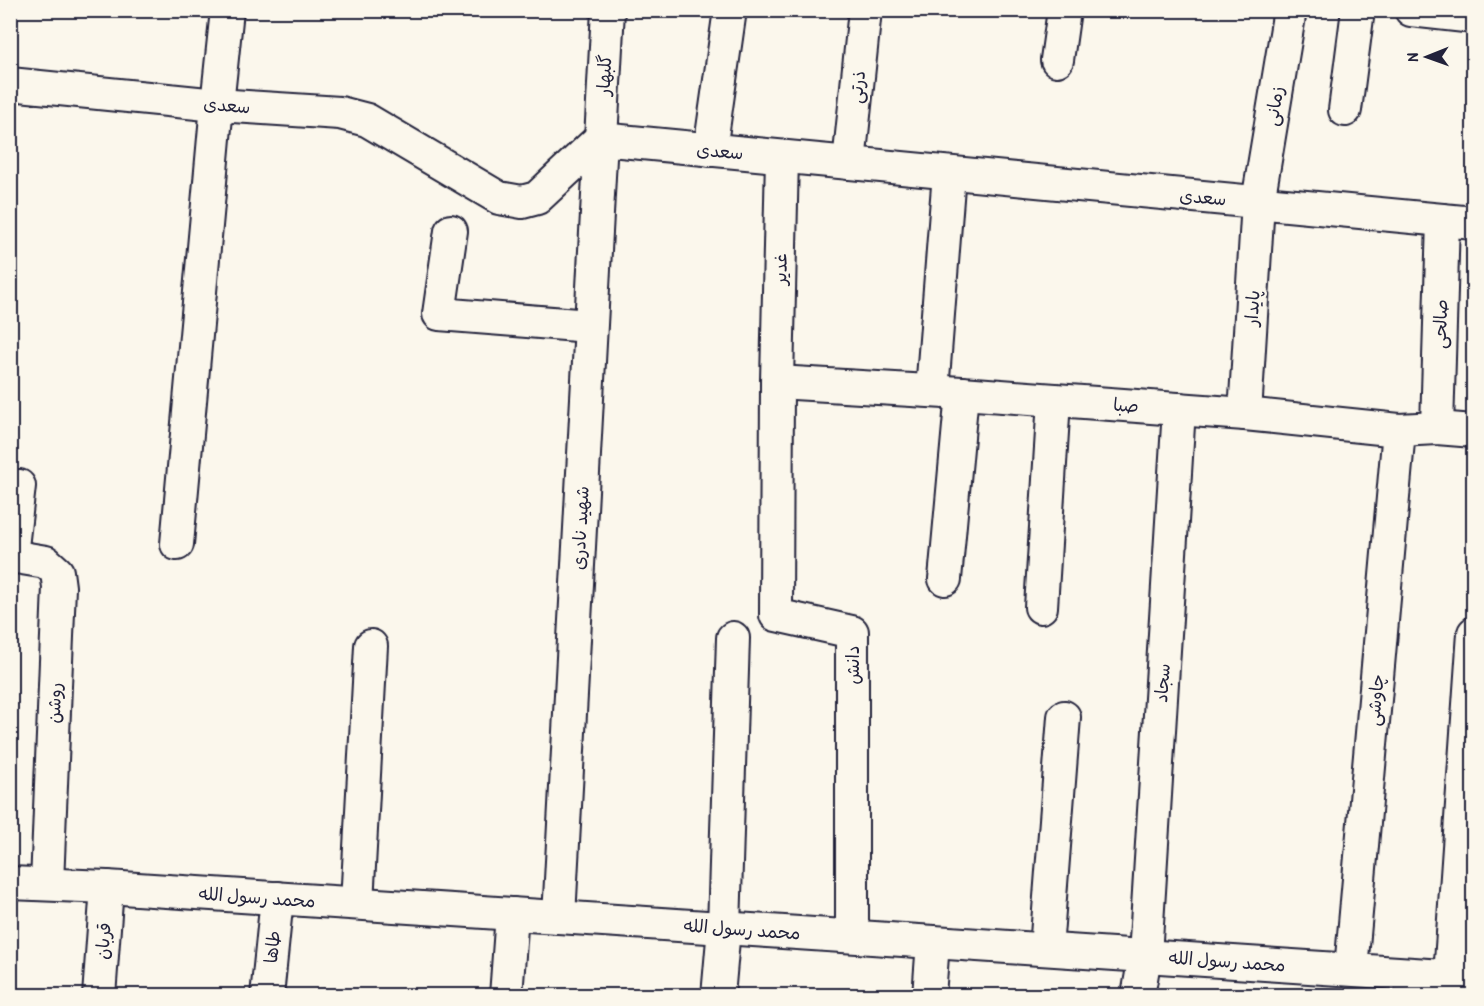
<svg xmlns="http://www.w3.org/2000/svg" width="1484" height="1006" font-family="'Patrick Hand','Playpen Sans Arabic',sans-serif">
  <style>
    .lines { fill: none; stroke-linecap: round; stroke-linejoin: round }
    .minor-casing { stroke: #22223b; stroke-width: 36 }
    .minor { stroke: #fbf7ec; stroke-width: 32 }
    .labels { text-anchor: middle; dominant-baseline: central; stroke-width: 4.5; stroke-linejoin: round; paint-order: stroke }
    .street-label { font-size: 18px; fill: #22223b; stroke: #fbf7ec }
  </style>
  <rect width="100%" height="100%" fill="#fbf7ec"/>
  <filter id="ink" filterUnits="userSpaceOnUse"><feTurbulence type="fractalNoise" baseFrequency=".0167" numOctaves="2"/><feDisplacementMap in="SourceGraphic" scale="12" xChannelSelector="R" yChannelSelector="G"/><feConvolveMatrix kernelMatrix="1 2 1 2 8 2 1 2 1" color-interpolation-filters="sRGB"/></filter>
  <g filter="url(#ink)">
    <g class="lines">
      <defs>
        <g id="minor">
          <path d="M1411 10 1474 17"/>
          <path d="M1057 60 1064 10"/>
          <path d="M10 84 217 105 340 113 367 120 499 198 522 202 537 198 600 139 1474 223"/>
          <path d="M1345 110 1358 10"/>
          <path d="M710 150 730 10"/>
          <path d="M782 157 777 382 776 615 852 632V936"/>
          <path d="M849 163 865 10"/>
          <path d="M451 231 439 314 590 326"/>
          <path d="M777 382 962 393 1245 414 1399 430 1437 428 1474 431"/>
          <path d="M932 391 949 173"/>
          <path d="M1245 414 1258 202 1290 10"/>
          <path d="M1437 428 1443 220"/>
          <path d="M177 544 217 105 227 10"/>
          <path d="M10 556 46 562 57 572 59 587 47 884"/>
          <path d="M11 556 19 486"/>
          <path d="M945 579 962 393"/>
          <path d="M1041 607 1054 400"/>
          <path d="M10 883 107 887 1474 978"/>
          <path d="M357 903 371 646"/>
          <path d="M559 917 608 10"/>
          <path d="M1046 949 1064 717"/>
          <path d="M1351 969 1399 430"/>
          <path d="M1450 976 1474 633"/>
          <path d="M99 996 107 887"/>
          <path d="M267 996 277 898"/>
          <path d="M506 996 512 914"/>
          <path d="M718 996 724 928 733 638"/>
          <path d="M929 996 933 942"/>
          <path d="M1138 996 1145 956 1179 409"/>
        </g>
      </defs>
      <use href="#minor" class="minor-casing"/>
      <use href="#minor" class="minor"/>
    </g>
  </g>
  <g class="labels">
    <g class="street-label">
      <text transform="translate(604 75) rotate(-87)">گلبهار</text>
      <text transform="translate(857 87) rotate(-84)">ذرتی</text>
      <text transform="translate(227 105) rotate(5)">سعدی</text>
      <text transform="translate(1274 106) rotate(-81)">زمانی</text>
      <text transform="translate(720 151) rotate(5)">سعدی</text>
      <text transform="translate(1203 197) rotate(5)">سعدی</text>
      <text transform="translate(780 269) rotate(-89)">غدیر</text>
      <text transform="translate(1252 308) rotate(-86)">پایدار</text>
      <text transform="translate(1440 324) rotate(-88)">صالحی</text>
      <text transform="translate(1126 405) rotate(4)">صبا</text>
      <text transform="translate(580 528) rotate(-87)">شهید نادری</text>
      <text transform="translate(852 665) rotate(-90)">دانش</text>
      <text transform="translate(1162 683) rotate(-86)">سجاد</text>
      <text transform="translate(1375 700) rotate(-85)">چاوشی</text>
      <text transform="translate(54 703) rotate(-88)">روشن</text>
      <text transform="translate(257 897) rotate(4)">محمد رسول الله</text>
      <text transform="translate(742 929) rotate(4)">محمد رسول الله</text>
      <text transform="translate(103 941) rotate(-86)">قربان</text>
      <text transform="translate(272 947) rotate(-84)">طاها</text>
      <text transform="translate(1227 961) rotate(4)">محمد رسول الله</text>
    </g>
  </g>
  <rect width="1484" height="1006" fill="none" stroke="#fbf7ec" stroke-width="36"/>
  <rect x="18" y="18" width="1448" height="970" fill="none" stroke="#22223b" stroke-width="2" filter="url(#ink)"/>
  <g transform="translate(1427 57) rotate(269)" stroke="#fbf7ec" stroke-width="4.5" paint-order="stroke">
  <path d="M0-4.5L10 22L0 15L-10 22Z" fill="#22223b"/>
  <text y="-9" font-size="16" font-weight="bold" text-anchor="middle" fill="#22223b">N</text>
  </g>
</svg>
